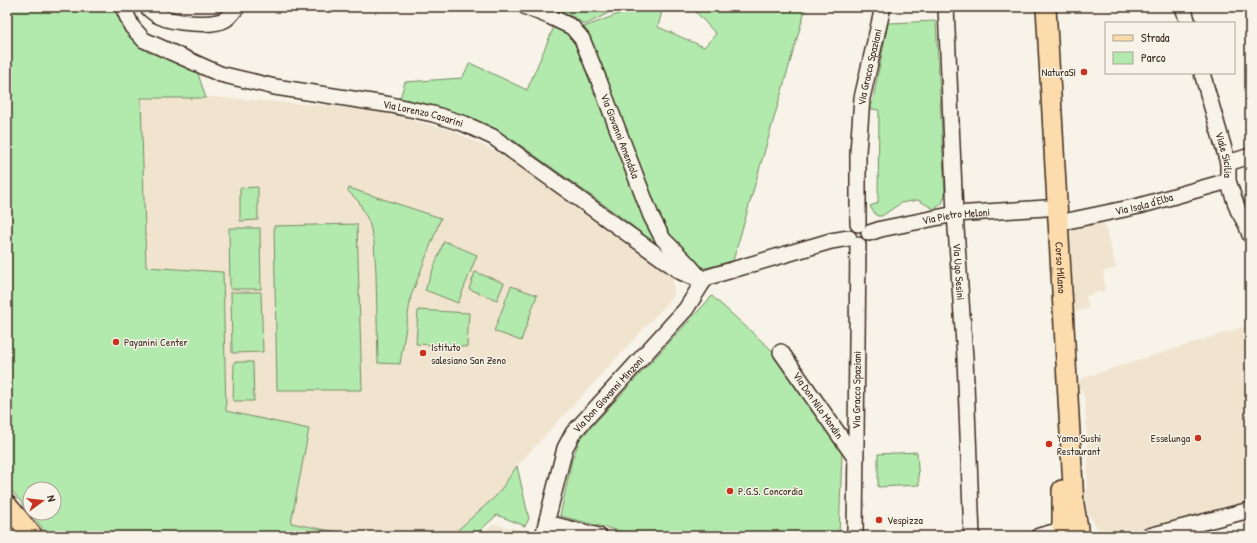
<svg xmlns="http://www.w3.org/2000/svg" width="1257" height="543" font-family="'Patrick Hand',sans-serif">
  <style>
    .built { fill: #f0e4cf }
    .green { fill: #b2e9ac; stroke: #768a65; fill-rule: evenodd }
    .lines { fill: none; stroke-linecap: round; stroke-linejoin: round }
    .minor-casing { stroke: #3b2a1e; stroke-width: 18 }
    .major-casing { stroke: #3b2a1e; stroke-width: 22 }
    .minor { stroke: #f7f3e8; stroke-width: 15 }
    .major { stroke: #fcdcac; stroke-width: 19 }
    .poi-dot { fill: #c8321e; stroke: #f7f3e8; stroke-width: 1.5 }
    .labels { text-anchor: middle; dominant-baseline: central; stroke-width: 3; stroke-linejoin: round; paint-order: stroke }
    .street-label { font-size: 11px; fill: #3b2a1e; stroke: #f7f3e8 }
    .poi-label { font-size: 11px; fill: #3b2a1e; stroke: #f7f3e8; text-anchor: start }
  </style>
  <rect width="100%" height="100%" fill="#f7f3e8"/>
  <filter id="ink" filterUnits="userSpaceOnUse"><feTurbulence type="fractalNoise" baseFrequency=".025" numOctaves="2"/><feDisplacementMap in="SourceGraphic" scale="8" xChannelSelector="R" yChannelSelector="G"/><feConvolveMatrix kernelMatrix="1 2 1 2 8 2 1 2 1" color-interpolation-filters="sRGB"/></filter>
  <g filter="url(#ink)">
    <g class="built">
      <path d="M213 97 367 109 451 130 514 160 673 275 674 296 517 466 497 495 451 536H357L291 523 309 429 226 411 223 272 146 267 141 98Z"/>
      <path d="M1103 220 1116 268 1103 272 1105 290 1086 296 1089 308 1071 313 1067 229 1068 227Z"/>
      <path d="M1250 325V501L1123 536 1111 534 1103 531 1096 526 1087 512 1086 498 1088 462 1085 398 1076 380Z"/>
      <path d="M493 524 525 531 524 536H480Z"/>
    </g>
    <g class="green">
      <path d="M7 7H119L133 38 200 70 198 74 206 98H141L146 267 223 272 226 411 309 429 291 523 357 536H49L7 485ZM30 489H54V513H30Z"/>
      <path d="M546 7H615L616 9 585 25 574 17Z"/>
      <path d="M637 7H663L658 27 704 47 716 34 694 10V7H806L733 261 706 268 682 266 621 217 513 140 480 123 445 110 400 98 405 82 462 78 470 63 527 90 556 22 584 27Z"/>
      <path d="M936 21 945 195 942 204 934 209 918 200 901 203 882 216H877L872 210 870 206 878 203 879 110 871 109 888 23Z"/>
      <path d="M258 187V220L240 221V188Z"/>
      <path d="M349 188 441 218 411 296 400 364 378 363 376 273 374 242 369 222 359 202 348 191Z"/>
      <path d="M357 224 362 390H277L274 226Z"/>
      <path d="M229 228H260L261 289H230Z"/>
      <path d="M444 241 477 255 458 303 425 290Z"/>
      <path d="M475 272 504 283 497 300 469 289Z"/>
      <path d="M511 286 537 295 521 341 494 331Z"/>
      <path d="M231 292H261L263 352 232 353Z"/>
      <path d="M712 296 776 354 839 445 842 453 839 536H639L560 516 572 460 580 439Z"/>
      <path d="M418 310 469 313 467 347 416 344Z"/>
      <path d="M234 362H253L254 401H233Z"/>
      <path d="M917 452 919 485 878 487V454Z"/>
      <path d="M517 466 529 519 525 526 497 515 474 536H451L497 495Z"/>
    </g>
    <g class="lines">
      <defs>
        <g id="minor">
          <path id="s1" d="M123 7 132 27 144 40 220 74 275 87 391 105 433 114 465 124 493 137 681 272 703 282"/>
          <path d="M147 7C151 11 154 14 159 16 173 23 213 27 226 19 230 16 234 11 237 7"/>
          <path id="s2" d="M526 7 551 17 572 27 582 39 598 78 651 216 663 239 687 263 700 278"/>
          <path id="s3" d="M946 7 955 214 965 358 972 536"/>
          <path d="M1183 7 1188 23"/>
          <path id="s4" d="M1202 73 1228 163V181L1238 210 1246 224 1250 235"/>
          <path d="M1228 163 1250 156"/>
          <path id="s5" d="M1058 223 1139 206 1228 181"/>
          <path id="s6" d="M858 224V152L862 98 883 7"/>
          <path id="s7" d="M869 233 881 229 955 214 1046 208"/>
          <path id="s8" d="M781 352 856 459"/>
          <path d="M547 523 599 536"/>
          <path id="s9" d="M543 536 565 448 573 433 686 309 703 282 708 277 715 275 831 241 849 238"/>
          <path id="s10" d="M855 536 858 245"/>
          <path d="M1039 536 1054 532"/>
          <path d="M1149 536 1250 510"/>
        </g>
        <g id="major">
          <path id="s11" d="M1046 7 1074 504 1078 528"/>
          <path d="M1062 490V526"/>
          <path d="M7 505 33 536"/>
        </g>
      </defs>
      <use href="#minor" class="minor-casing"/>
      <use href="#major" class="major-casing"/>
      <use href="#minor" class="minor"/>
      <use href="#major" class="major"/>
    </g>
  </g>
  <g class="poi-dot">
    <circle cx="1084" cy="72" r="4"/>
    <circle cx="116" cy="342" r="4"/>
    <circle cx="423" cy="353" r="4"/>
    <circle cx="1198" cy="438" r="4"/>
    <circle cx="1049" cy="444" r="4"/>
    <circle cx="730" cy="491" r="4"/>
    <circle cx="879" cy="520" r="4"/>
  </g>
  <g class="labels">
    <g class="street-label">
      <text stroke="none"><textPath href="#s6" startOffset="158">Via Gracco Spaziani</textPath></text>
      <text stroke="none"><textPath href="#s1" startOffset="330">Via Lorenzo Casarini</textPath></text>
      <text stroke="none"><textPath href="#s2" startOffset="170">Via Giovanni Amendola</textPath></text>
      <text stroke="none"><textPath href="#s4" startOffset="85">Viale Sicilia</textPath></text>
      <text stroke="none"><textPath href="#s5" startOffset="88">Via Isola d'Elba</textPath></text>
      <text stroke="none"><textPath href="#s7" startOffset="89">Via Pietro Meloni</textPath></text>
      <text stroke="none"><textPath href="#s11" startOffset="261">Corso Milano</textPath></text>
      <text stroke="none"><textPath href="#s3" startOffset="265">Via Ugo Sesini</textPath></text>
      <text stroke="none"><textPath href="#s10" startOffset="146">Via Gracco Spaziani</textPath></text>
      <text stroke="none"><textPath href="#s9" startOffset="160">Via Don Giovanni Minzoni</textPath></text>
      <text stroke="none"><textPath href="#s8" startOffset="65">Via Don Nilo Mondin</textPath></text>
    </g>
    <g class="poi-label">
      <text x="1076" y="72" text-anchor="end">NaturaSì</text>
      <text x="124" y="342">Payanini Center</text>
      <text x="431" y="347">Istituto<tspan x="431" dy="13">salesiano San Zeno</tspan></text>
      <text x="1057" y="438">Yama Sushi<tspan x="1057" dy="13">Restaurant</tspan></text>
      <text x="1190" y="438" text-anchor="end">Esselunga</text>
      <text x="738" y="491">P.G.S. Concordia</text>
      <text x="887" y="520">Vespizza</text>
    </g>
  </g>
  <rect width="1257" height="543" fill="none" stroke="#f7f3e8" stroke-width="24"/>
  <rect x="12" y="12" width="1233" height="519" fill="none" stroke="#3b2a1e" stroke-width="1.5" filter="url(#ink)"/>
  <rect x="1105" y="22" width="130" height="52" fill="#f7f3e8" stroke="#aca397"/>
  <rect x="1113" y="35" width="20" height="6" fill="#fcdcac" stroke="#aca397"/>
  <text x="1141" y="42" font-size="12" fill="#3b2a1e">Strada</text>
  <rect x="1113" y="52" width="20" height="12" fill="#b2e9ac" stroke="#aca397"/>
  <text x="1141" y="62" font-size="12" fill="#3b2a1e">Parco</text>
  <g transform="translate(42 501) rotate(75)"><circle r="19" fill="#f7f3e8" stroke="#aca397"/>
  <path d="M0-3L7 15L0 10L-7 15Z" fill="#c8321e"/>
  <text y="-6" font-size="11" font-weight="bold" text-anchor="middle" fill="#3b2a1e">N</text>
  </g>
</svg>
